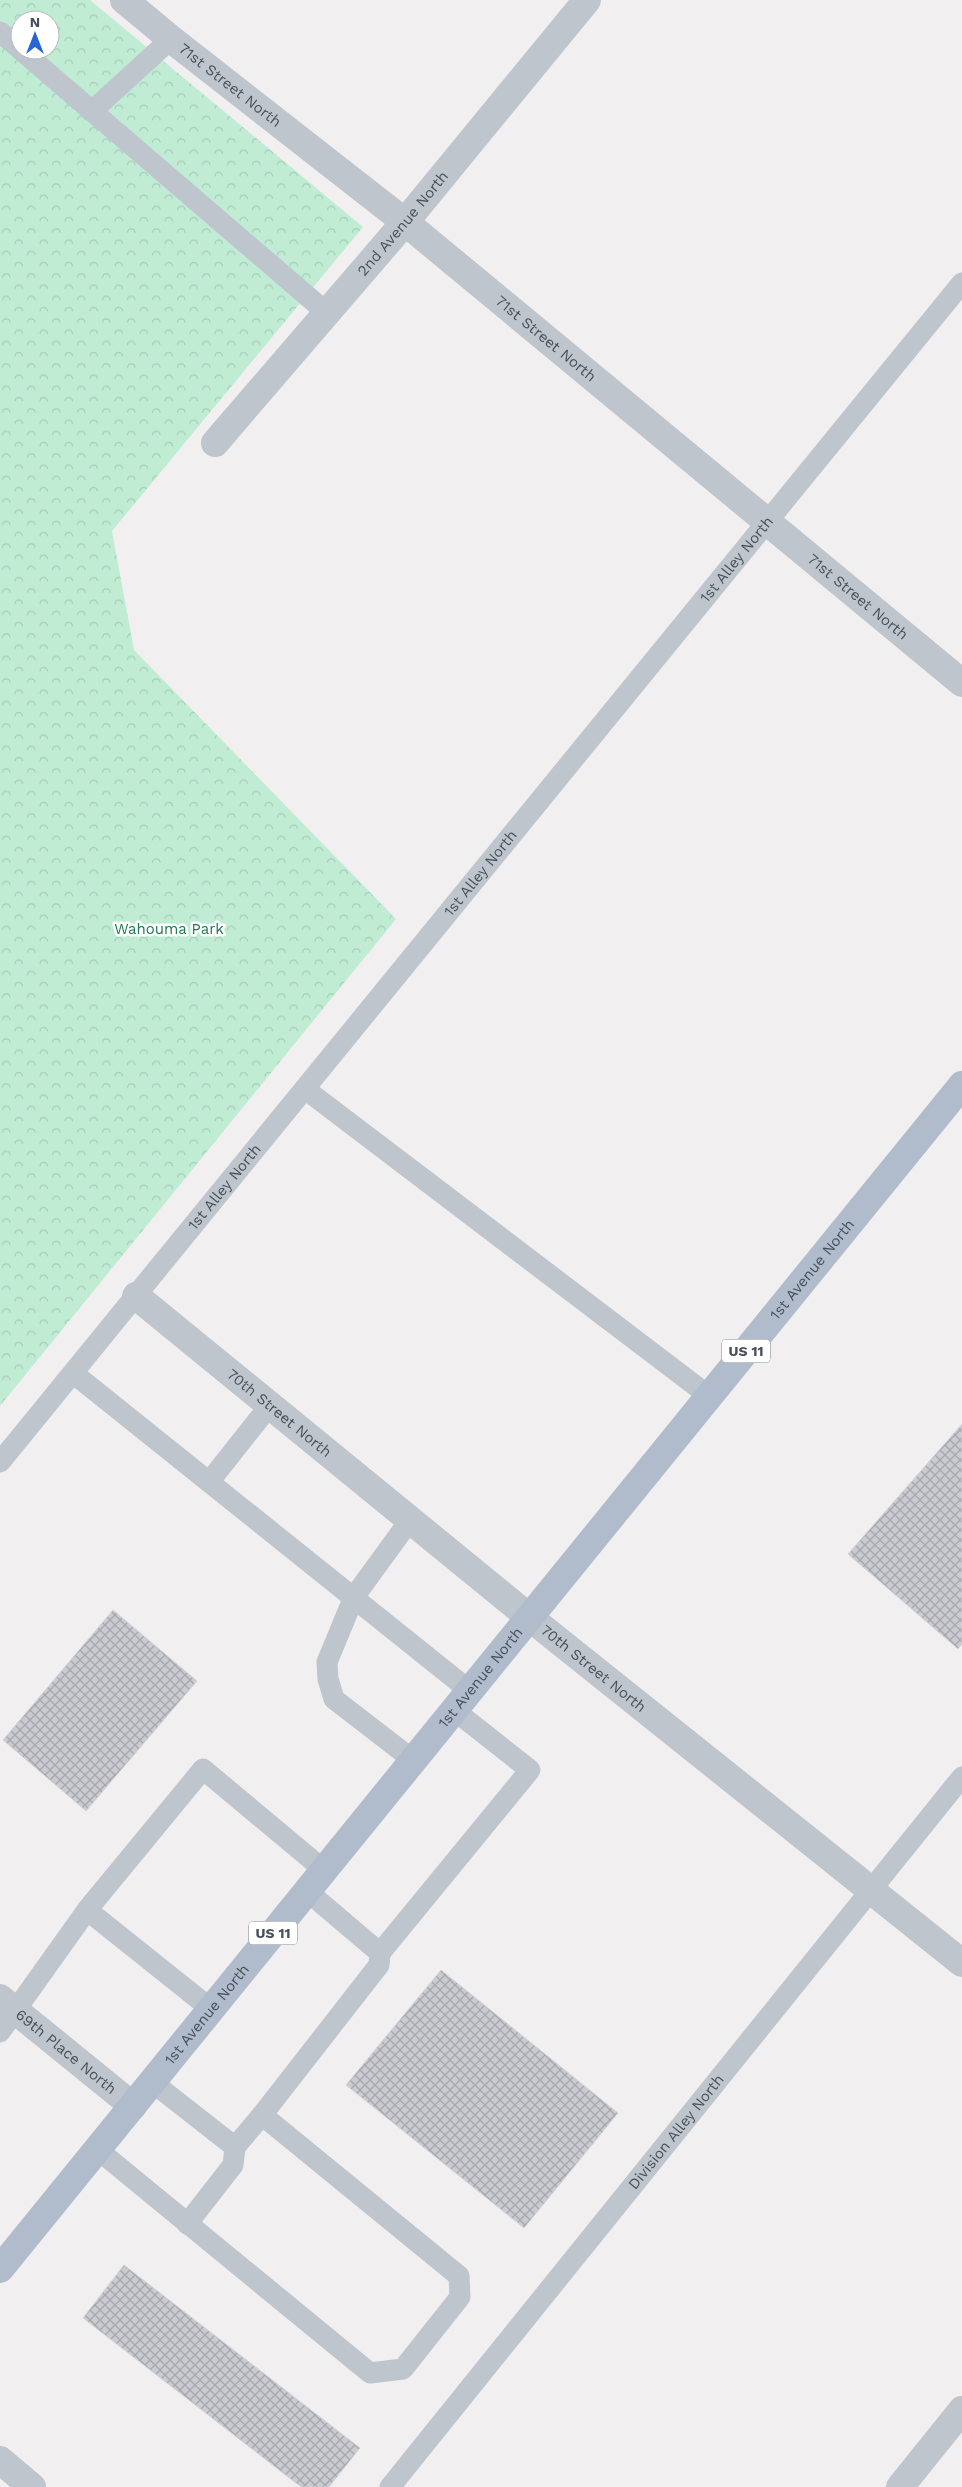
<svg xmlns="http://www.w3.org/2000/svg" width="962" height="2487" font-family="'Work Sans',sans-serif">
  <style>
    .forest { fill: url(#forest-crowns); fill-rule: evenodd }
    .building { fill: url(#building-cross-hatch); stroke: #d3d5da }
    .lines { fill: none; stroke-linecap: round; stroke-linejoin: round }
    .service { stroke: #bec5cd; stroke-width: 21 }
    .minor { stroke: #bec5cd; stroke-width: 28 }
    .primary { stroke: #b0bccc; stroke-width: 28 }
    .labels { text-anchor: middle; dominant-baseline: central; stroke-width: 5; stroke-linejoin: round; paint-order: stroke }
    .shield { fill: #fff; stroke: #7f858c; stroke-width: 1 }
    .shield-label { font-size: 14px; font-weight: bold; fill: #48515b }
    .street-label { font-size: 15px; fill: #48515b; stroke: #fff }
    .park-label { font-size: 15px; fill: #1e7750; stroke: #fff }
  </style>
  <defs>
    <pattern id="forest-crowns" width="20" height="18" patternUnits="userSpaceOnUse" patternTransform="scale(1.25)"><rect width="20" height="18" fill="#c0ecd4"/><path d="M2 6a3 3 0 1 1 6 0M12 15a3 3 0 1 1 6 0" fill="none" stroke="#a6ccb8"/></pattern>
    <pattern id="building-cross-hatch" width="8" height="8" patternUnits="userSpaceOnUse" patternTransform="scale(1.25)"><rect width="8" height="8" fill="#c9cbd1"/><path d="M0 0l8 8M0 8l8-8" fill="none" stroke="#a5a7ad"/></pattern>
  </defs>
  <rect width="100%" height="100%" fill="#f1efef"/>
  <path class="forest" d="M0 0H90L363 227 112 531 134 650 396 919 0 1406ZM20 20H50V50H20Z"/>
  <g class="building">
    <path d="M962 1424V1644L958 1649 848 1554Z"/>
    <path d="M113 1610 197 1681 86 1811 3 1740Z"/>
    <path d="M441 1970 618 2113 524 2228 346 2085Z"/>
    <path d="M124 2265 360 2448 329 2487H301L83 2318Z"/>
  </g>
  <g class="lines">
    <g class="service">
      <path d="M0 32 20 49"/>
      <path d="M21 50 327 313"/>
      <path d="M92 111 171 39"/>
      <path d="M305 1089 709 1396"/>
      <path d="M73 1373 470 1691"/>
      <path id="s1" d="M0 1462 962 283"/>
      <path d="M209 1482 270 1405"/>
      <path d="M410 1520 354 1597 327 1662 328 1679 334 1699 413 1760"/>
      <path d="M87 1910 211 2009"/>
      <path d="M380 1953 530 1770 454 1710"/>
      <path d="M0 2032 87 1910 203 1769 324 1870"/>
      <path d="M262 2115 379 1965 380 1953 307 1891"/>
      <path d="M97 2149 370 2373 403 2369 460 2297 459 2276 262 2115 235 2147 152 2082"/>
      <path d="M187 2224 233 2165 235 2147"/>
      <path id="s2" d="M390 2487 962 1777"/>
    </g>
    <g class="minor">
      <path id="s3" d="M124 0 171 39 405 222 962 683"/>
      <path id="s4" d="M215 443 405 222 587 0"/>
      <path id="s5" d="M136 1296 529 1617 962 1963"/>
      <path id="s6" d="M0 1998 133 2106"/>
      <path d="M0 2460 32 2487"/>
      <path d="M900 2487 962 2410"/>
    </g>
    <path class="primary" id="s7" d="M0 2269 962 1085"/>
  </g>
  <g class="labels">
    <g class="shield">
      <rect x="722" y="1339.5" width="48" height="23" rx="4"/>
      <rect x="249" y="1921.5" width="48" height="23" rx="4"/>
    </g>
    <g class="shield-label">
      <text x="746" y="1351">US 11</text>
      <text x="273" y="1933">US 11</text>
    </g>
    <g class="street-label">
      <text stroke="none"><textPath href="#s3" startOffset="136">71st Street North</textPath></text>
      <text stroke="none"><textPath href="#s4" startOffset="289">2nd Avenue North</textPath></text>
      <text stroke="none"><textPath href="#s3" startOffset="541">71st Street North</textPath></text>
      <text stroke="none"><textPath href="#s1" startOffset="1165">1st Alley North</textPath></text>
      <text stroke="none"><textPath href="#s3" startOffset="946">71st Street North</textPath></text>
      <text stroke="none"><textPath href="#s1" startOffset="760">1st Alley North</textPath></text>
      <text stroke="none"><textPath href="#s1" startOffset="355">1st Alley North</textPath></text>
      <text stroke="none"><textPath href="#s7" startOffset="1288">1st Avenue North</textPath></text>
      <text stroke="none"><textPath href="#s5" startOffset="185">70th Street North</textPath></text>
      <text stroke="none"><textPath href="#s5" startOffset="590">70th Street North</textPath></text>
      <text stroke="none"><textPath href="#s7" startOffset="762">1st Avenue North</textPath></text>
      <text stroke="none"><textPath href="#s7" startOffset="328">1st Avenue North</textPath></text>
      <text stroke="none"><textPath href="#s6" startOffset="85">69th Place North</textPath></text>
      <text stroke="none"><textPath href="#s2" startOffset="456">Division Alley North</textPath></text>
    </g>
    <g class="park-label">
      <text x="169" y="929">Wahouma Park</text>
    </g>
  </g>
  <g transform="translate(35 35)"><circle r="24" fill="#ffffff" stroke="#b6b9bd"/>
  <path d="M0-4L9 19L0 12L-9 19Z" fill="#2666d4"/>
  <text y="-8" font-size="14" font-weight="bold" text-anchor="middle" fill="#48515b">N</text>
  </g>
</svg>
